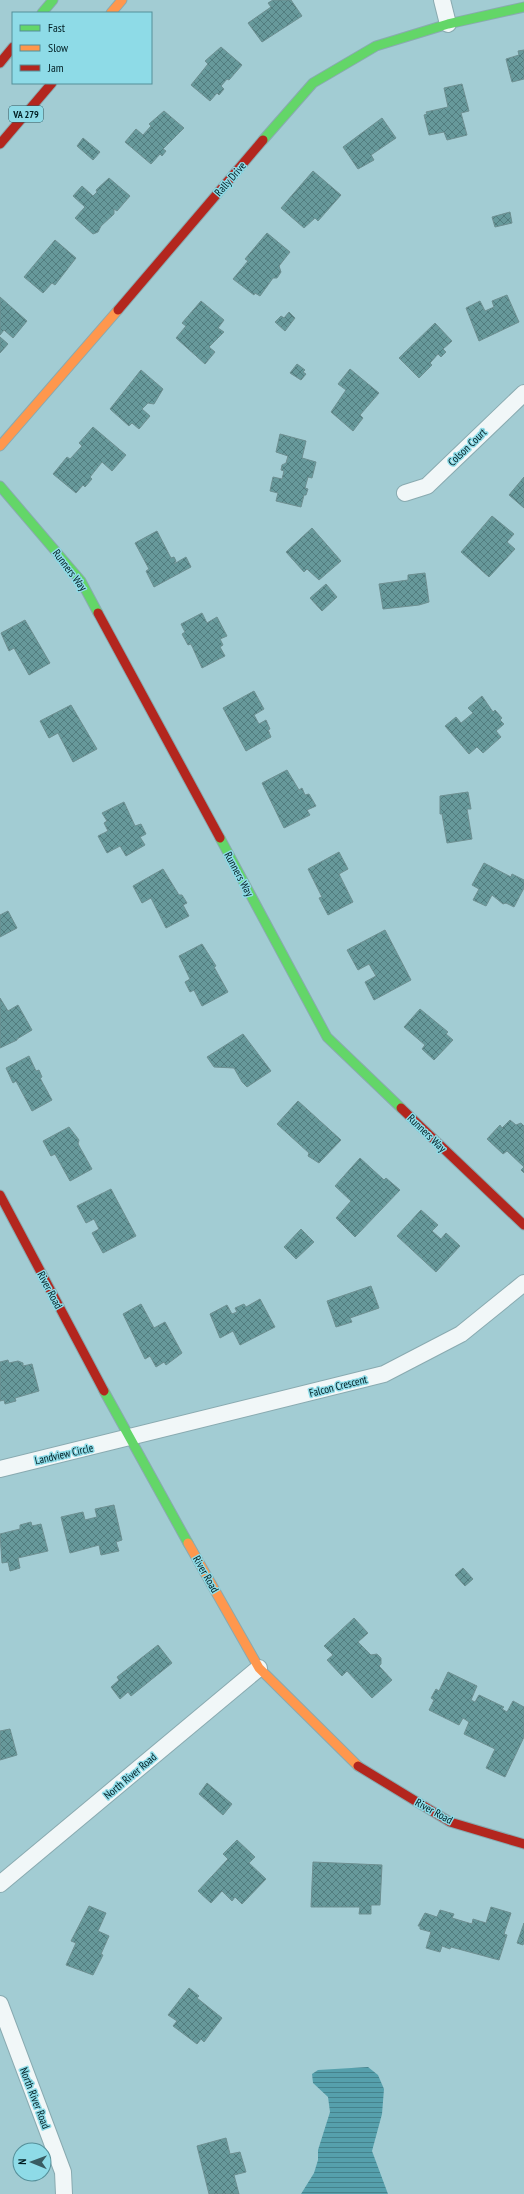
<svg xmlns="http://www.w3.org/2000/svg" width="524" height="2194" font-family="'PT Sans Narrow',sans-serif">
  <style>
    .water { fill: url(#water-rules) }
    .building { fill: url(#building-cross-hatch); stroke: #6d8f91 }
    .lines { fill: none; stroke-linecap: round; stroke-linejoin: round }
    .street-casing { stroke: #89aab0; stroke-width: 18 }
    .fast-casing { stroke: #89aab0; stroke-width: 11 }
    .slow-casing { stroke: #89aab0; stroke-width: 11 }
    .jam-casing { stroke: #89aab0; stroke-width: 11 }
    .street { stroke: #f1f7f8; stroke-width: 16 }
    .fast { stroke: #63d668; stroke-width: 9 }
    .slow { stroke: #ff974d; stroke-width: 9 }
    .jam { stroke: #b3261e; stroke-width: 9 }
    .labels { text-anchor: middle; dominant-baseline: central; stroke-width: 3; stroke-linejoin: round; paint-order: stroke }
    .shield { fill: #8edbe7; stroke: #2b575e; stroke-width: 1 }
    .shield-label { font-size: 10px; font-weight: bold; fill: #001e23 }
    .street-label { font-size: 11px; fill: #001e23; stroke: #8edbe7 }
  </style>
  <defs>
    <pattern id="water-rules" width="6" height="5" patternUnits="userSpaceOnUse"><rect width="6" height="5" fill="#56a0ac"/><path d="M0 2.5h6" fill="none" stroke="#45828c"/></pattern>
    <pattern id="building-cross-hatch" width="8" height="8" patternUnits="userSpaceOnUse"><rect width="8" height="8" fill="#67999b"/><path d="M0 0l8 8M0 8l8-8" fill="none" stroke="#527c7e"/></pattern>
  </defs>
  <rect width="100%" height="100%" fill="#a2ccd3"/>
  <path class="water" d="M368 2067 378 2075 384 2089 382 2114 372 2151 388 2194H301L314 2173 318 2160V2150L330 2112 328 2097 313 2083 312 2074 318 2070Z"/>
  <g class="building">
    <path d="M273 0H291L302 16 262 42 248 23 271 7 268 3Z"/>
    <path d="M221 47 242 65 229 80 227 79 221 86 224 89 219 95 217 93 210 101 191 85 208 64 205 61Z"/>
    <path d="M524 50V79L512 82 506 59 519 55 518 51Z"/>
    <path d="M462 84 469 111 461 113 467 135 447 140 444 132 429 135 424 115 427 114 426 112 448 107 444 88Z"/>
    <path d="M164 111 184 128 163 149 166 151 162 156 160 154 151 164 125 142 136 129 143 135 151 126 149 124Z"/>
    <path d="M382 118 396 138 371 155 374 160 358 169 343 147Z"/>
    <path d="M83 138 100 152 93 160 77 146Z"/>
    <path d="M313 171 341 195 318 221 315 218 304 228 281 208Z"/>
    <path d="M109 178 130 196 117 211 114 209V214L101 226 98 232 93 234 75 218 85 207 73 196 82 186 93 196 97 192 96 190Z"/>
    <path d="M510 212 512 223 495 227 492 217Z"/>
    <path d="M267 233 290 252 279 266 281 272 277 278H273L260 296 255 293 254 295 233 279 248 261 245 259Z"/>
    <path d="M55 240 76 258 55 285 52 283 43 293 24 277Z"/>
    <path d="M507 295 519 322 479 341 466 308 480 301 485 311 494 307 492 301Z"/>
    <path d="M0 297 27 321 13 338 4 330 0 335Z"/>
    <path d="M201 301 224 320 218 328 224 332 209 347 215 352 205 364 176 338 186 326 182 323Z"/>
    <path d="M289 312 295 318 285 331 275 322 281 316 284 318Z"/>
    <path d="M435 323 452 341 443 349 446 352 441 357 438 354 430 363 432 365 419 378 399 358Z"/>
    <path d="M0 337 8 344 0 353Z"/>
    <path d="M297 364 305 370 303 372 306 374 301 380 290 373Z"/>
    <path d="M350 369 379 393 360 415 363 418 353 431 331 412 346 390 338 384Z"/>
    <path d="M141 370 163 389 154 404 148 403 142 409 150 416 139 429 132 423 129 426 110 409Z"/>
    <path d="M93 427 126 455 112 471 102 462 90 477 92 479 85 487 83 485 76 493 53 474 67 457 70 459 82 446 79 443Z"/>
    <path d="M280 434 306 441 302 458 316 462 312 478 308 477 305 488 308 489 306 495H304L301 507 276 501 278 493 270 491 273 477 282 479 284 471 281 470 282 465 286 463 288 456 276 452Z"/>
    <path d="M524 477V508L509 495Z"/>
    <path d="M492 516 514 534 507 542 515 549 489 577 461 552Z"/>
    <path d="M312 528 341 561 319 580 307 569 304 572 286 552Z"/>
    <path d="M157 531 171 558 174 557 176 561 174 564 186 557 191 567 154 587 146 571 149 569 135 543Z"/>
    <path d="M425 573 429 602 419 605 383 609 379 584 408 580V575Z"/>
    <path d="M326 584 337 597 322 611 310 598Z"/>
    <path d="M202 613 207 623 217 617 227 636 220 639 223 645 220 647 225 656 202 668 191 644 188 645 182 634 185 632 181 624Z"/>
    <path d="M25 620 50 663 29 675 14 648 9 651 1 633Z"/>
    <path d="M254 691 264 709 254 715 259 724 266 720 270 729 268 730 271 737 246 751 223 708Z"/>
    <path d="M482 696 493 712 495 710 502 718 500 720 504 724 496 731 501 737 483 753 477 747 469 754 445 726 456 717 461 723 473 713 468 708Z"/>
    <path d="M71 705 97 749 73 762 58 733 49 738 40 721Z"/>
    <path d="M287 770 299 790 302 788 305 795 309 794 316 806 307 810 310 815 284 828 262 783Z"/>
    <path d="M468 792 471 809H467L472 839 447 843 442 814H440V796Z"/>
    <path d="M124 802 135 826 141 824 146 834 140 837 145 845 126 856 120 846 107 853 98 836 108 831 104 823 107 821 102 813Z"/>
    <path d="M339 852 348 869 339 874 353 902 328 915 319 898 322 897 308 869Z"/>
    <path d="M484 863 511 877 512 874 524 880V888L514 907 506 903 503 904 492 895 486 906 473 900 479 889 472 885Z"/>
    <path d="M163 869 179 895H182L187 903 183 905 189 916 166 928 151 898 142 903 133 886Z"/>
    <path d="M8 911 17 928 0 937V915Z"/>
    <path d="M385 930 411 980 374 1000 365 982 376 976 369 964 358 970 347 950Z"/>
    <path d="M202 944 216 966 214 967 228 992 202 1006 194 990 190 992 185 982 190 979 179 956Z"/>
    <path d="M0 998 8 1011 18 1005 32 1030 17 1039V1040L0 1048Z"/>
    <path d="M420 1009 448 1032 446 1034 453 1040 434 1060 422 1049 425 1045 404 1027Z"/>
    <path d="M243 1034 271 1071 247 1087 242 1082 234 1068 214 1067 207 1057Z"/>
    <path d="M29 1056 36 1071 39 1070 42 1077 40 1078 52 1100 32 1111 16 1081 13 1083 6 1068Z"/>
    <path d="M298 1101 341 1140 319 1163 308 1156 309 1153 277 1124Z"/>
    <path d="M510 1120 516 1125 521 1123 524 1126V1173L521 1170 524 1167 507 1151 503 1154 487 1139 500 1125 502 1128Z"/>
    <path d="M69 1127 79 1140 78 1144 92 1169 70 1181 55 1154 51 1156 43 1141Z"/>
    <path d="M360 1158 384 1180 386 1178 400 1190 355 1237 336 1218 351 1201 335 1186Z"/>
    <path d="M111 1189 136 1236 103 1253 92 1233 99 1229 94 1219 86 1223 77 1206Z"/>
    <path d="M421 1210 438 1225 432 1231 441 1239 446 1233 460 1246 436 1272 397 1236Z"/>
    <path d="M301 1229 314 1242 296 1259 284 1247Z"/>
    <path d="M371 1286 379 1308 350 1318 352 1322 336 1327 327 1301Z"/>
    <path d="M260 1299 275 1327 240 1345 233 1331 220 1338 210 1314 227 1305 232 1314 237 1312 235 1308 244 1304 246 1307Z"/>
    <path d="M141 1304 154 1328 165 1322 182 1353 166 1365 164 1362 156 1367 150 1356 145 1359 123 1314Z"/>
    <path d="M8 1360 9 1363 18 1361 23 1363V1366L32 1364 39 1391 15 1398 16 1401 5 1404 4 1400 0 1401V1362Z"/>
    <path d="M114 1505 122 1540 116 1542 119 1551 101 1555 99 1545 70 1553 61 1517 83 1512 85 1520 97 1517 95 1509Z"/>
    <path d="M31 1522 32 1526 41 1524 48 1551 18 1558 20 1568 10 1571 8 1562 2 1563 0 1534 20 1529V1525Z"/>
    <path d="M463 1568 473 1579 465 1586 455 1575Z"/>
    <path d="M354 1618 368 1633 358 1642 371 1655 377 1654 381 1658V1664L379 1666 392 1680 372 1698 347 1671 342 1676 327 1660 333 1655 324 1646Z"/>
    <path d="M158 1645 172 1663 131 1696 128 1692 120 1699 111 1687 119 1680 117 1677Z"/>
    <path d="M448 1672 477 1686 471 1700 475 1702 479 1695 504 1707 502 1709 507 1712 513 1701 524 1707V1737L505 1777 486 1768 495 1749 464 1734 469 1722 463 1718 459 1725 429 1710 434 1700 431 1698 436 1689 439 1691Z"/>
    <path d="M10 1729 17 1755 0 1760V1731Z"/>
    <path d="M207 1783 232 1804 223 1815 199 1794Z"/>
    <path d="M237 1840 255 1857 249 1863 266 1879 242 1904 235 1897 232 1901 222 1891 211 1903 198 1891 228 1859 223 1854Z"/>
    <path d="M313 1862 382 1865 380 1905H371V1914H359L360 1907H311Z"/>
    <path d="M89 1906 106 1913 98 1931 109 1936 101 1954 103 1955 93 1975 66 1965 76 1943 71 1941Z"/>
    <path d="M491 1907 511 1913 504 1934 507 1935 499 1960 451 1947 450 1949 442 1946 440 1952 426 1948 431 1932 420 1929V1926H418L425 1913 437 1917 440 1910 454 1914 452 1918 472 1924 473 1919 486 1923Z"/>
    <path d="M524 1923V1942L523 1945 517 1943Z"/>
    <path d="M189 1988 199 1996 197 1998 222 2018 204 2042 201 2039 197 2044 173 2026 177 2021 168 2015Z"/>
    <path d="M226 2138 230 2154 240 2152 246 2172 234 2175 239 2194H209L197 2146Z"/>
  </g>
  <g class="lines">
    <defs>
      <g id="street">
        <path d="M442 0 448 24"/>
        <path d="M405 493 427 486 524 393"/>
        <path d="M0 1469 384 1374 461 1334 524 1283"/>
        <path d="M0 1884 259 1668"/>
        <path d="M0 2004 63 2172 64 2194"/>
      </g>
      <g id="fast">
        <path d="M42 13 53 0"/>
        <path d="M263 140 313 83 376 46 448 24 524 7"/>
        <path d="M0 486 81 581 98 613"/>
        <path d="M220 838 327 1037 401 1108"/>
        <path d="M104 1391 188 1543"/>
      </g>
      <g id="slow">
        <path d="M111 13 122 0"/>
        <path d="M0 446 118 310"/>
        <path d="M188 1543 259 1668 358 1766"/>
      </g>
      <g id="jam">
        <path d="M0 63 13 47"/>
        <path d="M0 144 52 83"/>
        <path d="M118 310 263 140"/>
        <path d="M98 613 220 838"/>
        <path d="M401 1108 524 1225"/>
        <path d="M0 1195 104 1391"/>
        <path d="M358 1766 450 1822 524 1844"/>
      </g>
    </defs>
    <use href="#street" class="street-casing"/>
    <use href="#fast" class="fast-casing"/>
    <use href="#slow" class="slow-casing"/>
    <use href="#jam" class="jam-casing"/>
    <use href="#street" class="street"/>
    <use href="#fast" class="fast"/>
    <use href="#slow" class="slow"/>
    <use href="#jam" class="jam"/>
  </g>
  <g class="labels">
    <rect class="shield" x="9" y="106" width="34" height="16" rx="3"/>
    <g class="shield-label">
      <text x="26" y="114">VA 279</text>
    </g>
    <g class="street-label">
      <text transform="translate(230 179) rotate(-49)">Rally Drive</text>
      <text transform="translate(467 447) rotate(-44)">Colson Court</text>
      <text transform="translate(70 570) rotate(53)">Runners Way</text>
      <text transform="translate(239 874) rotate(62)">Runners Way</text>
      <text transform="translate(427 1133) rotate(44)">Runners Way</text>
      <text transform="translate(50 1290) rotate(62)">River Road</text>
      <text transform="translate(338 1386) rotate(-14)">Falcon Crescent</text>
      <text transform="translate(64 1454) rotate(-13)">Landview Circle</text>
      <text transform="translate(206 1574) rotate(60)">River Road</text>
      <text transform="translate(130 1776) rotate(-40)">North River Road</text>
      <text transform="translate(434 1811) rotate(29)">River Road</text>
      <text transform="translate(35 2098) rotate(69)">North River Road</text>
    </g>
  </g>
  <rect x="12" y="12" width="140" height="72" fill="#8edbe7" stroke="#558f99"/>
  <rect x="20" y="25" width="20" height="6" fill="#63d668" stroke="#558f99"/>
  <text x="48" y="32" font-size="12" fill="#001e23">Fast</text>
  <rect x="20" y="45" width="20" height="6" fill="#ff974d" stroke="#558f99"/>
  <text x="48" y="52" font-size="12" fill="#001e23">Slow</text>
  <rect x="20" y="65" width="20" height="6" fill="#b3261e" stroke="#558f99"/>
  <text x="48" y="72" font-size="12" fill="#001e23">Jam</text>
  <g transform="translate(32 2162) rotate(271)"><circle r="19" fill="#8edbe7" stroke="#558f99"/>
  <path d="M0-3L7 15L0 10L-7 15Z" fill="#395b61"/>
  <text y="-6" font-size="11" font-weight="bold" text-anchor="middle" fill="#001e23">N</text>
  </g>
</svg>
